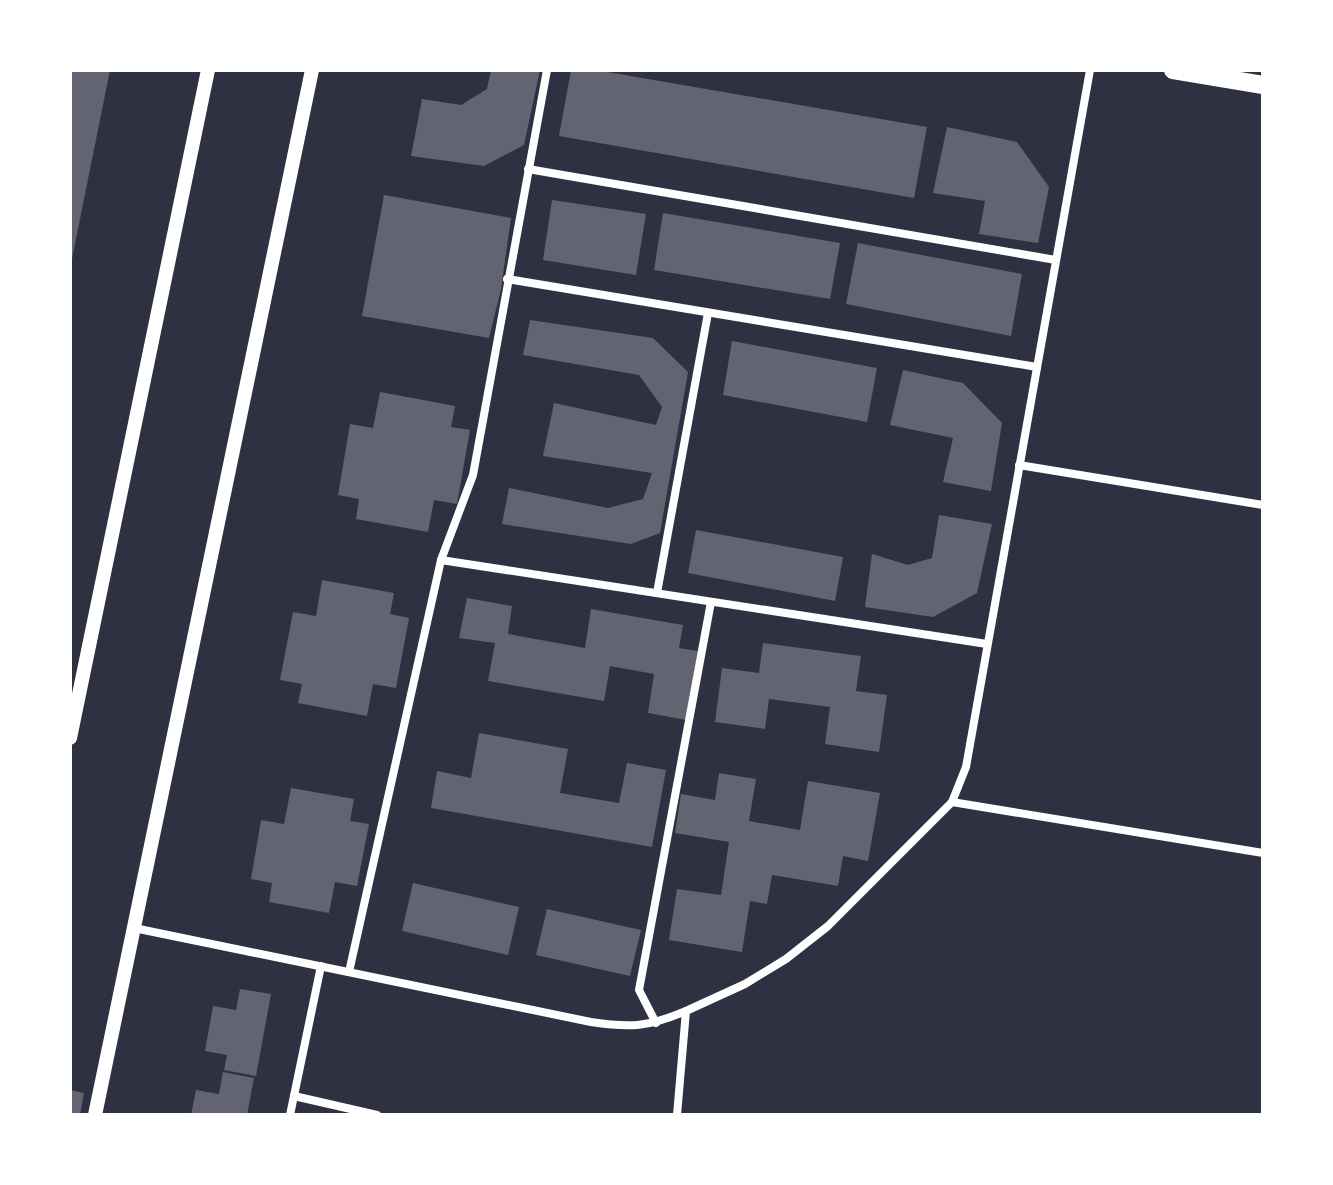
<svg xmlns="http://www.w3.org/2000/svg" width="1333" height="1185" font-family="'Archivo Narrow',sans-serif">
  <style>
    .building { fill: #626471 }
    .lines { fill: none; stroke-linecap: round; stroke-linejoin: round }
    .minor { stroke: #fff; stroke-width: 8 }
    .tertiary { stroke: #fff; stroke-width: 14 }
    .primary { stroke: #fff; stroke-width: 18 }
  </style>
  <rect width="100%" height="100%" fill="#2d3142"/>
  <g class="building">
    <path d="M70 70H110L71 264 70 263Z"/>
    <path d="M491 70H540L524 145 484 166 411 156 422 99 461 105 487 89Z"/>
    <path d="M571 70H596L927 127 914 198 559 136Z"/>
    <path d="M947 127 1017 142 1049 187 1038 243 979 234 985 201 933 193Z"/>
    <path d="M384 195 511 218 501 289 489 338 362 316Z"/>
    <path d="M552 200 646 214 636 275 543 260Z"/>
    <path d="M663 213 840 243 830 299 654 270Z"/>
    <path d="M858 243 1022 274 1011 336 846 304Z"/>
    <path d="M530 320 653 338 688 372 660 533 631 544 502 524 509 488 608 508 643 499 652 473 543 456 554 403 656 425 662 407 639 375 523 355Z"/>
    <path d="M732 341 877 368 867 422 723 395Z"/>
    <path d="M903 370 963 383 1002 423 991 491 943 482 953 438 890 425Z"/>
    <path d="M380 392 455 406 451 427 470 430 457 504 434 500 428 532 356 519 359 499 338 495 350 424 373 428Z"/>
    <path d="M939 515 992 524 977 593 933 617 865 607 872 554 908 565 932 558Z"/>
    <path d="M696 530 843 557 835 601 688 573Z"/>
    <path d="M322 580 394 593 390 614 409 618 396 688 373 684 367 716 298 703 302 684 280 680 293 612 316 616Z"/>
    <path d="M467 598 512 606 508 634 585 648 591 609 683 625 679 648 698 651 686 720 648 713 654 674 610 666 604 701 488 681 495 643 459 638Z"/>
    <path d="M763 643 861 656 856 691 887 695 879 752 825 744 830 707 769 699 765 729 715 722 722 668 759 673Z"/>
    <path d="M479 733 568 749 560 793 619 803 627 763 666 770 652 847 431 808 437 771 471 778Z"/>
    <path d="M719 773 756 779 749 821 800 830 808 781 880 793 868 861 843 856 838 886 772 875 767 904 750 901 742 952 669 940 677 889 721 895 729 842 675 833 681 794 715 800Z"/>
    <path d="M291 788 354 799 350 821 369 824 357 886 335 882 329 913 269 902 272 883 251 879 261 820 284 824Z"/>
    <path d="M413 883 519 907 508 955 402 931Z"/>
    <path d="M547 909 641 930 630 976 536 955Z"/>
    <path d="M240 989 271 994 256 1076 224 1070 227 1055 205 1051 213 1006 236 1010Z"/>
    <path d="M223 1072 254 1078 247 1115H191L196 1090 219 1094Z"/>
    <path d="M70 1090 84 1093 80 1115H70Z"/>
  </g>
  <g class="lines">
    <g class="minor">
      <path d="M528 169 1056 260"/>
      <path d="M507 279 1037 367"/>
      <path d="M1019 465 1263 505"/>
      <path d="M441 560 987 644"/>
      <path d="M657 593 708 313"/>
      <path d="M952 802 1263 853"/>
      <path d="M134 928 591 1022C631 1028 648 1027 686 1011"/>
      <path d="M349 972 441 560 473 475 547 70"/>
      <path d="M656 1023 639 990 711 602"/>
      <path d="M294 1096 377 1115"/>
      <path d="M290 1115 321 966"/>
      <path d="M677 1115 686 1011 745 984 786 959 828 926 952 802 966 767 1090 70"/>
    </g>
    <g class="tertiary">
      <path d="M70 738 208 70"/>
      <path d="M95 1115 312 70"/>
    </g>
    <path class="primary" d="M1173 70 1263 85"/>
  </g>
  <rect width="1333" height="1185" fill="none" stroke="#ffffff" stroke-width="144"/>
</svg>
